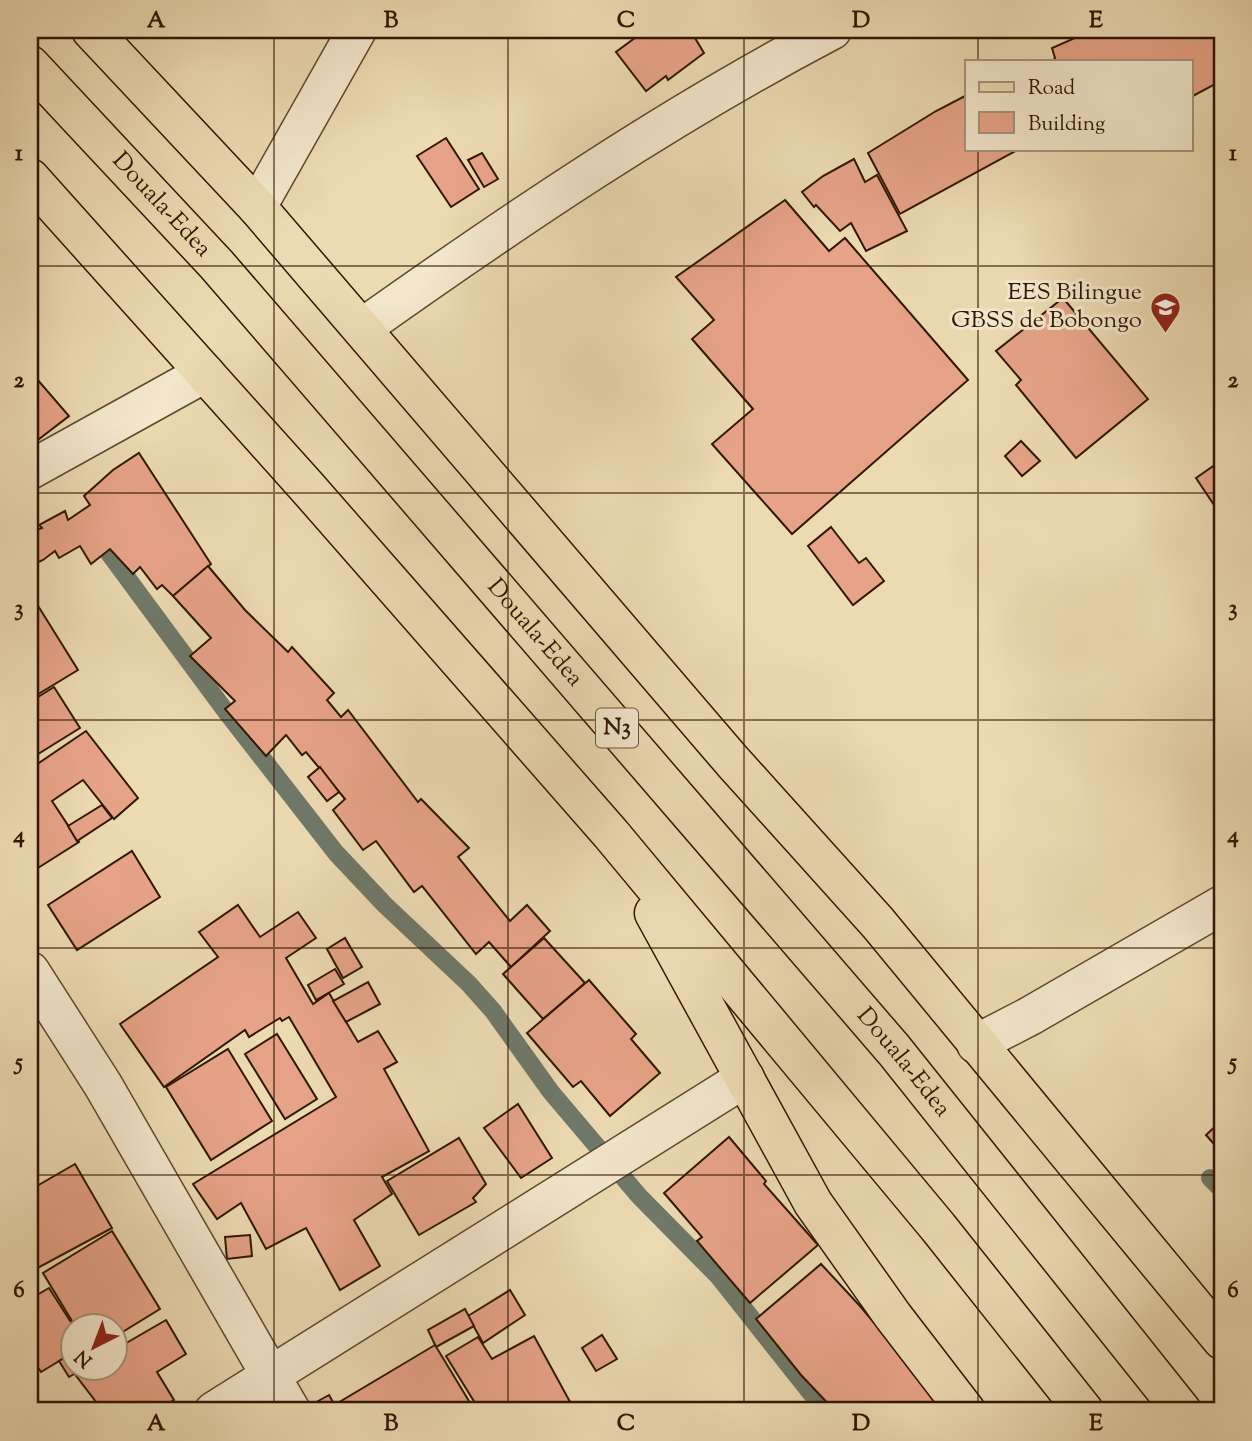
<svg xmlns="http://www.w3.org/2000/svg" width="1252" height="1441" font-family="'Sorts Mill Goudy',serif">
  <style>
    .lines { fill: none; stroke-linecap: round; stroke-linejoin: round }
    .stream { stroke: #6f7969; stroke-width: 18 }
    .building { fill: #e7a388; stroke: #2f1700; stroke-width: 2 }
    .minor-casing { stroke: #5e482c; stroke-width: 41 }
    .major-casing { stroke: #2f1700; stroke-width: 41 }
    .highway-casing { stroke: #2f1700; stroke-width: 41 }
    .minor { stroke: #f3e7cd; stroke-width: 38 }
    .major { stroke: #ecdab2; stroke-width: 38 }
    .highway { stroke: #ecdab2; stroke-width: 38 }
    .grid { fill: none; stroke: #2f1700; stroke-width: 2; stroke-opacity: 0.55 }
    .labels { text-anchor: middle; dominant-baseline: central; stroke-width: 6; stroke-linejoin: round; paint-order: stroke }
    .shield { fill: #f3e7cd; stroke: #6a553e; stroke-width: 2 }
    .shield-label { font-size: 23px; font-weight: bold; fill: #2f1700 }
    .street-label { font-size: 24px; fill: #2f1700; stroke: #f3e7cd }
    .poi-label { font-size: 24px; fill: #2f1700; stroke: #f3e7cd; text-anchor: end }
    .neatline { fill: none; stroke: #2f1700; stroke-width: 2.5 }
    .grid-label { font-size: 23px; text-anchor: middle; font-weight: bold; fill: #2f1700 }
  </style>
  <rect width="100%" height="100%" fill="#ecdab2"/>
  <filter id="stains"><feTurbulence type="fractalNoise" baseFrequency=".00286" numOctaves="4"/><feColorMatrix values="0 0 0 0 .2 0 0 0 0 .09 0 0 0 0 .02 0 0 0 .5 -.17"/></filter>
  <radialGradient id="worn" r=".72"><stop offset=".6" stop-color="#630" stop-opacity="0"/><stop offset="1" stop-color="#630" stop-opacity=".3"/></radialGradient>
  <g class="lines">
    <g class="stream">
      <path d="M108 552 224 709 336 853 385 905 469 984 493 1011 551 1092 639 1196 718 1276 825 1411"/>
      <path d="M1210 1178 1222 1190"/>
    </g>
  </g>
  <g class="building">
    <path d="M630 30H708L695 38 704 53 668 80 666 76 646 91 616 52 636 37Z"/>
    <path d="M1093 30H1222V98L1215 84 1191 97V61H1053L1055 58 1052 48Z"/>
    <path d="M967 95V149H1019L900 214 868 153 936 111Z"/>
    <path d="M446 138 479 189 451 207 417 156Z"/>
    <path d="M482 153 498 179 484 187 468 160Z"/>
    <path d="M854 159 865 182 877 175 907 231 866 251 851 223 840 231 816 205 814 207 802 192 823 176Z"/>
    <path d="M785 200 829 251 845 238 968 380 792 534 712 444 753 409 692 339 714 320 676 277Z"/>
    <path d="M1063 298 1148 399 1076 458 1016 385 1021 380 996 351Z"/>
    <path d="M30 371 69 416 30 446Z"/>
    <path d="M1021 441 1040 461 1022 476 1005 456Z"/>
    <path d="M139 453 211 564 173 596 162 585 157 589 140 567 133 574 110 549 91 564 80 546 59 558 55 551 43 560 30 566V533L42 528 39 525 65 511 68 520 90 505 84 496 113 470Z"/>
    <path d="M1222 460V517L1196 478Z"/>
    <path d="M831 527 859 563 866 558 884 581 853 605 808 546Z"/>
    <path d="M208 566 245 610 288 652 292 647 334 693 327 700 341 717 348 710 418 802 421 799 469 848 458 857 510 921 527 905 550 931 511 967 489 942 476 954 422 886 414 892 376 841 363 850 333 810 345 799 306 752 302 755 286 735 266 756 225 709 235 701 190 656 211 638 173 596Z"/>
    <path d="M30 593 78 670 30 699Z"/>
    <path d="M54 687 80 728 30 759V702Z"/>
    <path d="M86 731 138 798 114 819 83 780 52 801 79 842 30 873V769Z"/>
    <path d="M320 767 339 792 327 801 308 777Z"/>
    <path d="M102 805 112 818 77 841 68 826Z"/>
    <path d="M132 851 160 897 77 950 48 905Z"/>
    <path d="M238 905 260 937 298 912 316 938 286 958 313 1004 329 993 358 1042 378 1031 397 1062 384 1069 429 1151 382 1177 392 1194 354 1220 380 1266 340 1290 306 1228 266 1249 241 1203 217 1219 193 1184 336 1097 289 1017 282 1021 280 1018 249 1037 245 1030 164 1087 120 1024 218 957 199 932Z"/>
    <path d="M345 938 362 967 343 978 327 949Z"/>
    <path d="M544 938 585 983 543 1019 503 974Z"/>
    <path d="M335 969 344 984 316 1000 308 985Z"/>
    <path d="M589 980 636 1034 631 1039 660 1073 610 1116 581 1081 573 1087 527 1033Z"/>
    <path d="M368 982 380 1004 346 1022 333 1001Z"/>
    <path d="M277 1034 317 1099 285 1119 245 1054Z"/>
    <path d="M228 1049 272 1121 211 1160 166 1087Z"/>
    <path d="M518 1104 552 1158 521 1178 484 1128Z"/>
    <path d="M1222 1120V1151L1221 1152 1206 1135Z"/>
    <path d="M729 1137 766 1181 764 1184 818 1245 750 1303 697 1241 702 1237 664 1193Z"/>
    <path d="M459 1138 486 1184 473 1198 476 1202 419 1235 387 1181Z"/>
    <path d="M75 1164 112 1228 32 1271 30 1266V1190Z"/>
    <path d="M112 1231 160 1309 116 1336V1326H75L43 1273Z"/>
    <path d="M250 1235 252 1256 227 1259 225 1237Z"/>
    <path d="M821 1264 860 1306 948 1411H835L801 1375 756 1319Z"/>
    <path d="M49 1288 74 1327V1352L41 1372 30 1355V1299Z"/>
    <path d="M510 1290 525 1315 483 1343 468 1316Z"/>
    <path d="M465 1309 474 1326 436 1347 428 1330Z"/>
    <path d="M166 1320 186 1354 157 1372 174 1400 155 1411H103L74 1373 84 1368H116V1349Z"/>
    <path d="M602 1335 617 1359 596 1371 582 1348Z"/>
    <path d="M534 1336 575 1411H480L446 1356 478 1337 492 1359Z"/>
    <path d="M435 1345 475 1411H341L336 1404Z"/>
    <path d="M74 1352V1368H84L69 1377 59 1361Z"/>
    <path d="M329 1395 338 1411H315L311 1405Z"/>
  </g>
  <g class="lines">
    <defs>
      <g id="minor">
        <path d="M257 207 357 30"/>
        <path d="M362 328C513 221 668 116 832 30"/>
        <path d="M30 470 205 373"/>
        <path d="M30 971 103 1085 291 1411"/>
        <path d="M976 1044 1030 1016 1222 905"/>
        <path d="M214 1411 745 1078"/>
      </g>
      <g id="major">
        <path d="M91 30 257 207 733 762 878 923 1222 1340"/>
        <path d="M30 178 307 487 611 834 938 1227 1084 1411"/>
        <path d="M654 913 813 1203 893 1316 966 1411"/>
      </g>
      <g id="highway">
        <path id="s1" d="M30 65 217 265 894 1050 1182 1411"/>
      </g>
    </defs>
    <use href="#minor" class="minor-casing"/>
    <use href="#major" class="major-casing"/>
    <use href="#highway" class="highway-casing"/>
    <use href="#minor" class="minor"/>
    <use href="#major" class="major"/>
    <use href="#highway" class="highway"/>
  </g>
  <path class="grid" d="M274 30V1411M508 30V1411M744 30V1411M978 30V61M978 149V1411M30 266H1222M30 493H1222M30 720H1222M30 948H1222M30 1175H1222"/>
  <defs>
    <symbol id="school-pin" viewBox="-11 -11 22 30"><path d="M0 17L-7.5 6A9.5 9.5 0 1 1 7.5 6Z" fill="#8f2418" stroke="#f3e7cd"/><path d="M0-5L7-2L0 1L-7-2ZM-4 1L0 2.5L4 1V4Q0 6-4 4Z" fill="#fff"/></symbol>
  </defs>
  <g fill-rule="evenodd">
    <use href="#school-pin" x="1148" y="290" width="35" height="47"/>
  </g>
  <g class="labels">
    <rect class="shield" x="596" y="708.5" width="42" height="39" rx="5"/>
    <g class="shield-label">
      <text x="617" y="728">N3</text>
    </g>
    <g class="street-label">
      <text stroke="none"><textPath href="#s1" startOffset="192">Douala-Edea</textPath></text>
      <text stroke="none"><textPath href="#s1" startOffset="760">Douala-Edea</textPath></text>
      <text stroke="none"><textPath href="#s1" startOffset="1326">Douala-Edea</textPath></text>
    </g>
    <g class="poi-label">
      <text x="1142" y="293">EES Bilingue<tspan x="1142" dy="28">GBSS de Bobongo</tspan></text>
    </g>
  </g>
  <rect width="1252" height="1441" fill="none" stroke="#ecdab2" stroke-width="77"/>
  <rect x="965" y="60" width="228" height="91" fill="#f3e7cd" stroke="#a5947b" stroke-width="2"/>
  <rect x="979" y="82" width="35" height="10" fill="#ecdab2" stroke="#a5947b" stroke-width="2"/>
  <text x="1028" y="94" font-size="21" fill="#2f1700">Road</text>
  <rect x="979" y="112" width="35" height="21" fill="#e7a388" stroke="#a5947b" stroke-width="2"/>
  <text x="1028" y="130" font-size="21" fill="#2f1700">Building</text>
  <g transform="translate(94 1347) rotate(222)"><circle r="33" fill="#f3e7cd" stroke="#a5947b" stroke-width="2"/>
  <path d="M0-5L12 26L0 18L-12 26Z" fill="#8f2418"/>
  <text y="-10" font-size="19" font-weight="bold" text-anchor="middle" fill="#2f1700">N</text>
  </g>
  <rect x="38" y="38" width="1176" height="1364" class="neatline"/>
  <g class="grid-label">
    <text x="156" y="27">A</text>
    <text x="391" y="27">B</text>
    <text x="626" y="27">C</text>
    <text x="861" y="27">D</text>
    <text x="1096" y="27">E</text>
    <text x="19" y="160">1</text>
    <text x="1233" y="160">1</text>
    <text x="19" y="387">2</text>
    <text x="1233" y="387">2</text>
    <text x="19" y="615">3</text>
    <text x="1233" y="615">3</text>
    <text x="19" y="842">4</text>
    <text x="1233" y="842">4</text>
    <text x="19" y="1069">5</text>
    <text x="1233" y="1069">5</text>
    <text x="19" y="1297">6</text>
    <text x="1233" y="1297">6</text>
    <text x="156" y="1430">A</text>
    <text x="391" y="1430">B</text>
    <text x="626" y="1430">C</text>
    <text x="861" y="1430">D</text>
    <text x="1096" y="1430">E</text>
  </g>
  <rect width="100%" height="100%" filter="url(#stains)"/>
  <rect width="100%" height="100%" fill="url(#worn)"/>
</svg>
